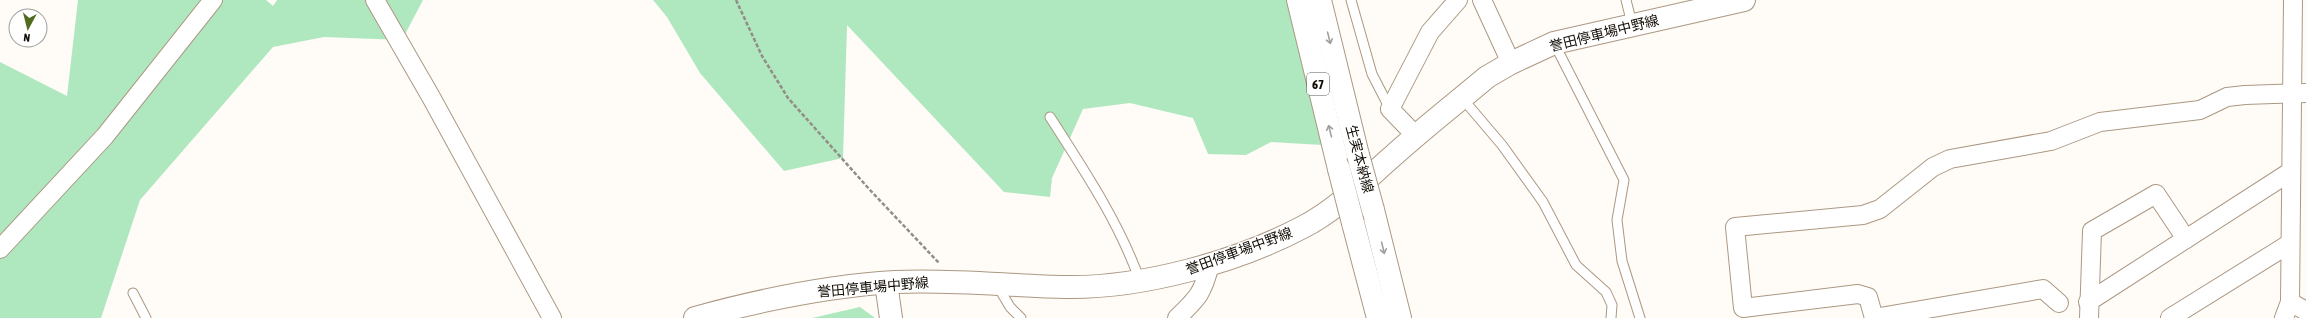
<svg xmlns="http://www.w3.org/2000/svg" width="2306" height="318" font-family="'Asap Condensed','Noto Sans JP',sans-serif">
  <style>
    .green { fill: #afe8bf }
    .lines { fill: none; stroke-linecap: round; stroke-linejoin: round }
    .service-casing { stroke: #ab9883; stroke-width: 11 }
    .minor-casing { stroke: #ab9883; stroke-width: 20 }
    .tertiary-casing { stroke: #ab9883; stroke-width: 24 }
    .secondary-casing { stroke: #ab9883; stroke-width: 24 }
    .primary-casing { stroke: #ab9883; stroke-width: 24 }
    .path { stroke: #928d87; stroke-width: 2.5; stroke-dasharray: 4 2; stroke-linecap: butt }
    .service { stroke: #fff; stroke-width: 9 }
    .minor { stroke: #fff; stroke-width: 18 }
    .tertiary { stroke: #fff; stroke-width: 22 }
    .secondary { stroke: #fff; stroke-width: 22 }
    .primary { stroke: #fff; stroke-width: 22 }
    .primary-bridge-casing { stroke: #ab9883; stroke-width: 24; stroke-linecap: butt }
    .primary-bridge { stroke: #fff; stroke-width: 22 }
    .oneway { stroke: #a19e9b }
    .labels { text-anchor: middle; dominant-baseline: central; stroke-width: 3; stroke-linejoin: round; paint-order: stroke }
    .shield { fill: #fff; stroke: #5a5651; stroke-width: 1 }
    .shield-label { font-size: 13px; font-weight: bold; fill: #130d06 }
    .street-label { font-size: 14px; fill: #130d06; stroke: #fff }
  </style>
  <rect width="100%" height="100%" fill="#fffbf6"/>
  <g class="green">
    <path d="M78 0H266L273 6 277 0H423L402 40 324 37 273 47 140 200 101 318H0V62L67 96Z"/>
    <path d="M653 0H1290L1339 146 1271 142 1246 155 1208 154 1193 118 1130 103 1083 109 1052 178 1050 197 1004 192 847 25 843 158 784 171 700 73 667 17Z"/>
    <path d="M860 307 875 318H812Z"/>
  </g>
  <g class="lines">
    <defs>
      <g id="service">
        <path d="M1351 0 1372 74 1390 109"/>
        <path d="M1626 0 1632 24"/>
        <path d="M1554 43 1624 180 1617 220 1622 261 1640 318"/>
        <path d="M1462 98 1502 145 1543 202 1576 265 1606 292 1612 305 1611 318"/>
        <path d="M1050 117C1084 170 1119 222 1140 281"/>
        <path d="M997 285 1010 307 1021 318"/>
        <path d="M133 293 146 318"/>
      </g>
      <g id="minor">
        <path d="M375 0 431 97 552 318"/>
        <path d="M1482 0 1511 63"/>
        <path d="M1416 136 1390 109 1430 32 1458 0"/>
        <path d="M0 249 105 136 213 0"/>
        <path d="M2088 302 2290 172"/>
        <path d="M2290 302 2306 311"/>
        <path d="M1177 318C1198 298 1203 293 1210 264"/>
        <path d="M1874 318 1868 297 1858 294 1743 308 1735 227 1863 215 1880 209 1933 167 1950 159 2051 141 2100 122 2200 110 2227 97 2245 95 2306 93"/>
        <path d="M1874 318 2043 289 2059 303"/>
        <path d="M2089 318 2092 231 2156 194 2186 239"/>
        <path d="M2170 318 2289 244"/>
        <path d="M2284 318 2290 302 2293 0"/>
      </g>
      <path id="tertiary" d="M886 283 891 318"/>
      <path id="secondary" d="M695 318C760 300 827 286 895 282 952 279 1010 286 1067 287 1142 288 1237 262 1303 227 1338 209 1365 180 1394 155 1424 128 1456 103 1487 77L1511 63 1554 43 1744 0"/>
      <g id="primary">
        <path d="M1298 0 1339 169"/>
        <path d="M1320 0 1358 155"/>
        <path d="M1373 210 1400 318"/>
        <path d="M1353 223 1378 318"/>
      </g>
    </defs>
    <use href="#service" class="service-casing"/>
    <use href="#minor" class="minor-casing"/>
    <use href="#tertiary" class="tertiary-casing"/>
    <use href="#secondary" class="secondary-casing"/>
    <use href="#primary" class="primary-casing"/>
    <path class="path" d="M736 0 762 56 788 98 870 190 939 263"/>
    <use href="#service" class="service"/>
    <use href="#minor" class="minor"/>
    <use href="#tertiary" class="tertiary"/>
    <use href="#secondary" class="secondary"/>
    <use href="#primary" class="primary"/>
    <defs>
      <g id="primary-bridge">
        <path d="M1358 155 1373 210"/>
        <path d="M1339 169 1353 223"/>
      </g>
    </defs>
    <use href="#primary-bridge" class="primary-bridge-casing"/>
    <use href="#primary-bridge" class="primary-bridge"/>
  </g>
  <defs><path id="oneway-shaft" d="M-6 0H5M1.5-3L5.5 0L1.5 3" fill="none" stroke-width="1.6" stroke-linecap="round" stroke-linejoin="round"/></defs>
  <g class="oneway">
    <use href="#oneway-shaft" transform="translate(1329 38) rotate(76)"/>
    <use href="#oneway-shaft" transform="translate(1330 131) rotate(-104)"/>
    <use href="#oneway-shaft" transform="translate(1383 248) rotate(76)"/>
  </g>
  <g class="labels">
    <rect class="shield" x="1307" y="73" width="22" height="22" rx="3"/>
    <g class="shield-label">
      <text x="1318" y="84">67</text>
    </g>
    <g class="street-label">
      <text transform="translate(1604 33) rotate(-14)">誉田停車場中野線</text>
      <text transform="translate(1360 159) rotate(75)">生実本納線</text>
      <text transform="translate(1239 251) rotate(-20)">誉田停車場中野線</text>
      <text transform="translate(873 287) rotate(-5)">誉田停車場中野線</text>
    </g>
  </g>
  <g transform="translate(28 28) rotate(187)"><circle r="19" fill="#ffffff" stroke="#a19e9b"/>
  <path d="M0-3L7 15L0 10L-7 15Z" fill="#506c1f"/>
  <text y="-6" font-size="11" font-weight="bold" text-anchor="middle" fill="#130d06">N</text>
  </g>
</svg>
